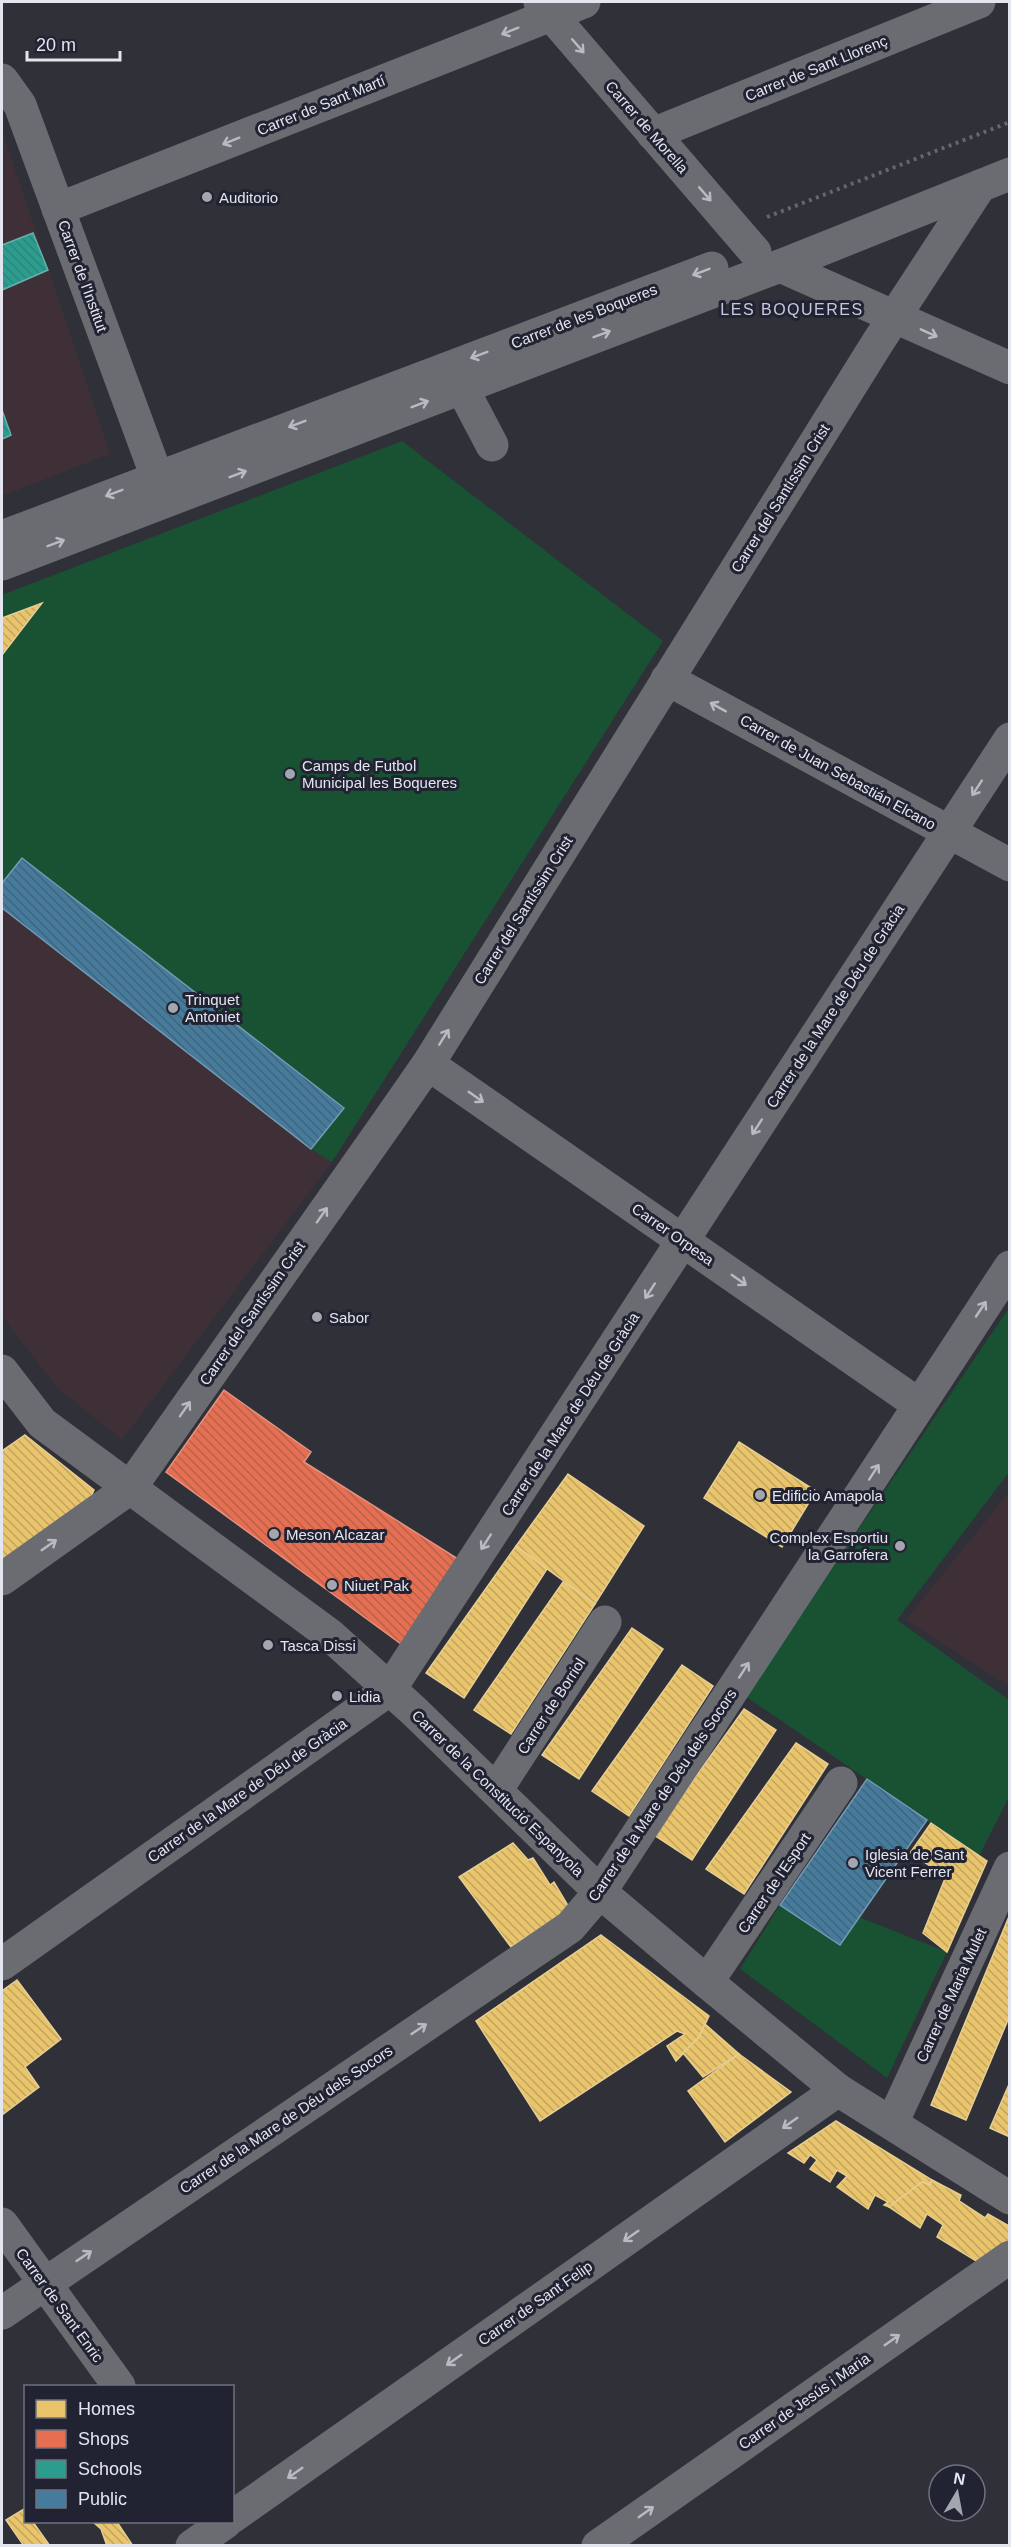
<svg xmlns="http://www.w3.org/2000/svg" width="1011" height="2547" font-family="Helvetica,sans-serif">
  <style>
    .education { fill: #3f3037 }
    .green { fill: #195133 }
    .homes { fill: url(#homes-back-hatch); stroke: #e7ce92; stroke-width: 1.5 }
    .shops { fill: url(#shops-back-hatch); stroke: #e69280; stroke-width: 1.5 }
    .schools { fill: url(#schools-back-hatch); stroke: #62b3ac; stroke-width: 1.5 }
    .public { fill: url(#public-back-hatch); stroke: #749bb6; stroke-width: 1.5 }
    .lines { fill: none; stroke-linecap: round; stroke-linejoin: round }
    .path { stroke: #65666b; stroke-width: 4; stroke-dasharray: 3 4.5; stroke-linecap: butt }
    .minor { stroke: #6a6c72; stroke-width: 33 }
    .oneway { stroke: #b9bbc3 }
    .poi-dot { fill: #a4a6af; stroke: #212332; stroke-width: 2 }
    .labels { text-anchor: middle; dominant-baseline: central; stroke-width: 6; stroke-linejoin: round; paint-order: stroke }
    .street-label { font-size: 15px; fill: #e3e5ef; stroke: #212332 }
    .poi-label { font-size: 15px; fill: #e3e5ef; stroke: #212332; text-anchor: start }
    .neighbourhood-label { font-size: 16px; letter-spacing: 1.5px; fill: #c6c9dd; stroke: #212332 }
  </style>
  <defs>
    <pattern id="homes-back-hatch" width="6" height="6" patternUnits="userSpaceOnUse" patternTransform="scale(1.5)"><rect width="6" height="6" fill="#e9c46a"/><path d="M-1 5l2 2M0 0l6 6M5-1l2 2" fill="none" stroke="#c0a462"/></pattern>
    <pattern id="shops-back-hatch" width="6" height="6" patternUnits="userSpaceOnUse" patternTransform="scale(1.5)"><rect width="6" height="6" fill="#e76f51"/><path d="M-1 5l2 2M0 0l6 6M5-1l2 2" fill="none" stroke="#b6624e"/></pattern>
    <pattern id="schools-back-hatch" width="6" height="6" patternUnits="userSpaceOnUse" patternTransform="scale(1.5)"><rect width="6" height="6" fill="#2a9d8f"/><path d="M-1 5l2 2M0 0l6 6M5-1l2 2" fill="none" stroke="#32837a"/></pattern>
    <pattern id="public-back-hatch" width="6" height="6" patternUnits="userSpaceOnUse" patternTransform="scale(1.5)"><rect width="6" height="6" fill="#457b9d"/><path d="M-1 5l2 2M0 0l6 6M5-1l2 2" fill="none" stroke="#456377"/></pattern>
  </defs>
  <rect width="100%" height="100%" fill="#2f3038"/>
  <g class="education">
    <path d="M2 131 110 454 2 496Z"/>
    <path d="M2 908 311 1149 332 1162 122 1440 57 1388 2 1316Z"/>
    <path d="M1009 1492V1686L906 1620Z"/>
  </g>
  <g class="green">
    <path d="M402 441 663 641 332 1162 311 1149 2 908V595Z"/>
    <path d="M1009 1308V1472L897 1620 1009 1700V1797L979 1856 745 1696Z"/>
    <path d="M780 1905 840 1945 859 1917 947 1952 887 2078 740 1969Z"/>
  </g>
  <g class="homes">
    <path d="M42 603 2 655V618Z"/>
    <path d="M25 1435 94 1490 90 1499 2 1560V1451Z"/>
    <path d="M739 1442 816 1491 782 1547 704 1498Z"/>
    <path d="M568 1474 644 1526 595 1604 516 1546Z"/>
    <path d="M516 1546 547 1569 464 1698 426 1673Z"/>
    <path d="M563 1582 595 1604 511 1734 474 1710Z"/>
    <path d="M632 1628 663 1649 579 1779 542 1755Z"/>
    <path d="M682 1665 713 1686 629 1816 592 1791Z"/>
    <path d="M744 1709 776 1730 692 1860 654 1835Z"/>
    <path d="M796 1743 828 1764 744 1894 706 1869Z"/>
    <path d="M931 1823 987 1861 947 1952 923 1933 946 1876 910 1853Z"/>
    <path d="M513 1843 528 1860 533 1858 550 1885 554 1882 570 1909 511 1947 459 1877Z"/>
    <path d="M1010 1914V2015L966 2120 931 2105Z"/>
    <path d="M601 1935 709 2016 699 2037 676 2061 667 2046 685 2034 677 2031 540 2121 476 2021Z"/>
    <path d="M17 1980 61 2039 25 2067 39 2087 2 2115V1991Z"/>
    <path d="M705 2024 739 2054 703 2077 683 2053 699 2037Z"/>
    <path d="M739 2054 791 2092 725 2142 688 2091Z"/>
    <path d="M1010 2082V2137L990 2128Z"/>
    <path d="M836 2121 932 2180 930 2185 922 2182 889 2207 884 2205 888 2202 875 2195 868 2209 837 2187 847 2176 837 2170 830 2182 810 2169 817 2160 810 2155 804 2163 788 2153Z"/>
    <path d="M932 2180 961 2195 959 2201 985 2218 988 2214 1009 2226V2250L981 2264 937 2237 943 2225 927 2214 920 2228 889 2207 922 2182 930 2185Z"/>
    <path d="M24 2509 26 2522H33L50 2546H24L6 2520Z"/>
    <path d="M93 2522H117L133 2546H107L101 2529Z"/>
  </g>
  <path class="shops" d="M224 1390 311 1452 304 1462 458 1559 401 1644 166 1472Z"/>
  <g class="schools">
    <path d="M33 233 48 270 2 290V245Z"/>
    <path d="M2 410 11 435 2 439Z"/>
  </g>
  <g class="public">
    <path d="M22 858 344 1108 311 1149 2 908V883Z"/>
    <path d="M867 1779 927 1820 840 1945 780 1905Z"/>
  </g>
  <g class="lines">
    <path class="path" d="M767 217 1010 122"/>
    <g class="minor">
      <path d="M540 2 755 252"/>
      <path d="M2 80 20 105 164 496"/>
      <path d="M653 134 979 2"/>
      <path d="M58 209 584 2"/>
      <path d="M780 266 1010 368"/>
      <path d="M462 388 492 445"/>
      <path d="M2 537 712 268"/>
      <path d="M2 564 780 266 1010 174"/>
      <path d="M667 679 1010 865"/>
      <path d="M428 1064 918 1404"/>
      <path d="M2 1371 42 1423 330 1635 415 1712 600 1892 707 1982 838 2090 1010 2198"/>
      <path d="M2 1579 130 1488 389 1120 428 1064 878 342 980 186"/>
      <path d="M497 1789 605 1622"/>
      <path d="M2 1964 390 1689 1010 739"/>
      <path d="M707 1982 841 1783"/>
      <path d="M892 2123 1010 1868"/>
      <path d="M2 2224 119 2386"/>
      <path d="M2 2313 570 1927 600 1892 1010 1267"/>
      <path d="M232 2517 838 2090"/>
      <path d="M192 2546 226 2522"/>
      <path d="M598 2546 1010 2257"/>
    </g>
  </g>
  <defs><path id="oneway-shaft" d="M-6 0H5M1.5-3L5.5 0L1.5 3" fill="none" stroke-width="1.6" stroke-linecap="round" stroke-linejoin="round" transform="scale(1.5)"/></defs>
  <g class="oneway">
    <use href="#oneway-shaft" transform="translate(510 31) rotate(158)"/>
    <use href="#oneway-shaft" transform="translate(578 46) rotate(49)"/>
    <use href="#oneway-shaft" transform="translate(231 141) rotate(158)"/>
    <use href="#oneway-shaft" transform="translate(705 194) rotate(49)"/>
    <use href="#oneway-shaft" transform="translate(701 272) rotate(159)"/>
    <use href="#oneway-shaft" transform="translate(929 333) rotate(24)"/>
    <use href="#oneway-shaft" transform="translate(602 334) rotate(-21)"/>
    <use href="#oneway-shaft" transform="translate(479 355) rotate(159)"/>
    <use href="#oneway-shaft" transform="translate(420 404) rotate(-21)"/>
    <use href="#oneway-shaft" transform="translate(297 424) rotate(159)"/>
    <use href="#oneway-shaft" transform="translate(238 474) rotate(-21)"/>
    <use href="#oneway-shaft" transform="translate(114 493) rotate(159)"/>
    <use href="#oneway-shaft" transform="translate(56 543) rotate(-21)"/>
    <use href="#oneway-shaft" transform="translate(718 707) rotate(-151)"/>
    <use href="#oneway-shaft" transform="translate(977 788) rotate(123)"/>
    <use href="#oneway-shaft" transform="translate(444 1037) rotate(-58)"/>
    <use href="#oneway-shaft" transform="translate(476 1097) rotate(35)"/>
    <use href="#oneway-shaft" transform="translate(757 1127) rotate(123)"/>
    <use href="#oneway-shaft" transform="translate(322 1215) rotate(-55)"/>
    <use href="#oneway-shaft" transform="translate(739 1280) rotate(35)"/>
    <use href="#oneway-shaft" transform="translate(650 1291) rotate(123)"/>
    <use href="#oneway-shaft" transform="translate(981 1309) rotate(-56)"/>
    <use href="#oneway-shaft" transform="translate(185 1409) rotate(-55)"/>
    <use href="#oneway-shaft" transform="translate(874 1472) rotate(-57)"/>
    <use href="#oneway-shaft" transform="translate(486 1542) rotate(123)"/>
    <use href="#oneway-shaft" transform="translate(49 1545) rotate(-35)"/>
    <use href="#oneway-shaft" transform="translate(744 1670) rotate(-57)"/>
    <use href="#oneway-shaft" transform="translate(419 2029) rotate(-34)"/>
    <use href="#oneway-shaft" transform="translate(790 2123) rotate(145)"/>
    <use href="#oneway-shaft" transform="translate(631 2236) rotate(145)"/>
    <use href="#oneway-shaft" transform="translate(84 2256) rotate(-34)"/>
    <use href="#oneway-shaft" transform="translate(892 2340) rotate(-35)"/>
    <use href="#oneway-shaft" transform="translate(454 2360) rotate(145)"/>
    <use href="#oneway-shaft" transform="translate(295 2473) rotate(145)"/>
    <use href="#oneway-shaft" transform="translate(646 2512) rotate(-35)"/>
  </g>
  <g class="poi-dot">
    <circle cx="207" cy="197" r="6"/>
    <circle cx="290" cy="774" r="6"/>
    <circle cx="173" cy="1008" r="6"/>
    <circle cx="317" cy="1317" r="6"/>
    <circle cx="760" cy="1495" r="6"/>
    <circle cx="274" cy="1534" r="6"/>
    <circle cx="900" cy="1546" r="6"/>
    <circle cx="332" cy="1585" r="6"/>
    <circle cx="268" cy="1645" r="6"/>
    <circle cx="337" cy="1696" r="6"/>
    <circle cx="853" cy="1863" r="6"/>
  </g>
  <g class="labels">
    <g class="street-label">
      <text transform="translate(816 68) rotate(-22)">Carrer de Sant Llorenç</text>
      <text transform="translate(321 105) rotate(-22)">Carrer de Sant Martí</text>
      <text transform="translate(647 127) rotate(49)">Carrer de Morella</text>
      <text transform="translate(83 276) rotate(70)">Carrer de l'Institut</text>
      <text transform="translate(584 316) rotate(-21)">Carrer de les Boqueres</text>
      <text transform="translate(780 498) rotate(-58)">Carrer del Santíssim Crist</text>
      <text transform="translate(838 772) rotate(29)">Carrer de Juan Sebastián Elcano</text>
      <text transform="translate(523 910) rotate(-58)">Carrer del Santíssim Crist</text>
      <text transform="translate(835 1006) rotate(-57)">Carrer de la Mare de Déu de Gràcia</text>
      <text transform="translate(673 1234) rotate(35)">Carrer Orpesa</text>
      <text transform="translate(252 1313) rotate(-55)">Carrer del Santíssim Crist</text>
      <text transform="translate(570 1414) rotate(-57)">Carrer de la Mare de Déu de Gràcia</text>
      <text transform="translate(551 1706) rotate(-57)">Carrer de Borriol</text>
      <text transform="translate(247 1790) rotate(-35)">Carrer de la Mare de Déu de Gràcia</text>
      <text transform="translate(498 1793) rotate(44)">Carrer de la Constitució Espanyola</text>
      <text transform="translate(662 1795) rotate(-56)">Carrer de la Mare de Déu dels Socors</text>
      <text transform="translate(774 1883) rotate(-56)">Carrer de l'Esport</text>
      <text transform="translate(951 1995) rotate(-65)">Carrer de Maria Mulet</text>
      <text transform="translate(286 2119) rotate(-34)">Carrer de la Mare de Déu dels Socors</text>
      <text transform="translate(535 2303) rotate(-35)">Carrer de Sant Felip</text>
      <text transform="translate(60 2305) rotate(54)">Carrer de Sant Enric</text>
      <text transform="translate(804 2401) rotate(-35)">Carrer de Jesús i Maria</text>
    </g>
    <g class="poi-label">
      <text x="219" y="197">Auditorio</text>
      <text x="302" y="765">Camps de Futbol<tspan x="302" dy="17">Municipal les Boqueres</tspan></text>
      <text x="185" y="999">Trinquet<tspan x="185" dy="17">Antoniet</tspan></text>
      <text x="329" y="1317">Sabor</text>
      <text x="772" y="1495">Edificio Amapola</text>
      <text x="286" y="1534">Meson Alcazar</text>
      <text x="888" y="1537" text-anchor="end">Complex Esportiu<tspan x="888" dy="17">la Garrofera</tspan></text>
      <text x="344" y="1585">Niuet Pak</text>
      <text x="280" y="1645">Tasca Dissi</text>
      <text x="349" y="1696">Lidia</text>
      <text x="865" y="1854">Iglesia de Sant<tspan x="865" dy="17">Vicent Ferrer</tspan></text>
    </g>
    <g class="neighbourhood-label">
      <text x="792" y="309">LES BOQUERES</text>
    </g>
  </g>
  <rect width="1011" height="2547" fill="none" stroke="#e3e5ef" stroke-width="6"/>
  <rect x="24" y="2385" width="210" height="138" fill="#212332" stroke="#6f717e" stroke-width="1.5"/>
  <rect x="36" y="2400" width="30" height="18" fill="#e9c46a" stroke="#6f717e" stroke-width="1.5"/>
  <text x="78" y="2415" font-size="18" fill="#e3e5ef">Homes</text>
  <rect x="36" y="2430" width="30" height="18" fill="#e76f51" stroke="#6f717e" stroke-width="1.5"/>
  <text x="78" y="2445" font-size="18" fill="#e3e5ef">Shops</text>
  <rect x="36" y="2460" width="30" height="18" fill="#2a9d8f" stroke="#6f717e" stroke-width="1.5"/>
  <text x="78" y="2475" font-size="18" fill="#e3e5ef">Schools</text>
  <rect x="36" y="2490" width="30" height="18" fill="#457b9d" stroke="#6f717e" stroke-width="1.5"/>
  <text x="78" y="2505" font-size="18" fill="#e3e5ef">Public</text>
  <g transform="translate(957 2493) rotate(10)"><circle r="28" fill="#212332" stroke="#6f717e" stroke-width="1.5"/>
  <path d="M0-4.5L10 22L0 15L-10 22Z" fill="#a4a6af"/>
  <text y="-9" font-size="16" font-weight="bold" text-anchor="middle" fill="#e3e5ef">N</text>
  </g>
  <path d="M27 51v9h93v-9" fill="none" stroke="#e3e5ef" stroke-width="3"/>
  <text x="36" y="51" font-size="18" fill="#e3e5ef" stroke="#212332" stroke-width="4.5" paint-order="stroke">20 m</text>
</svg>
